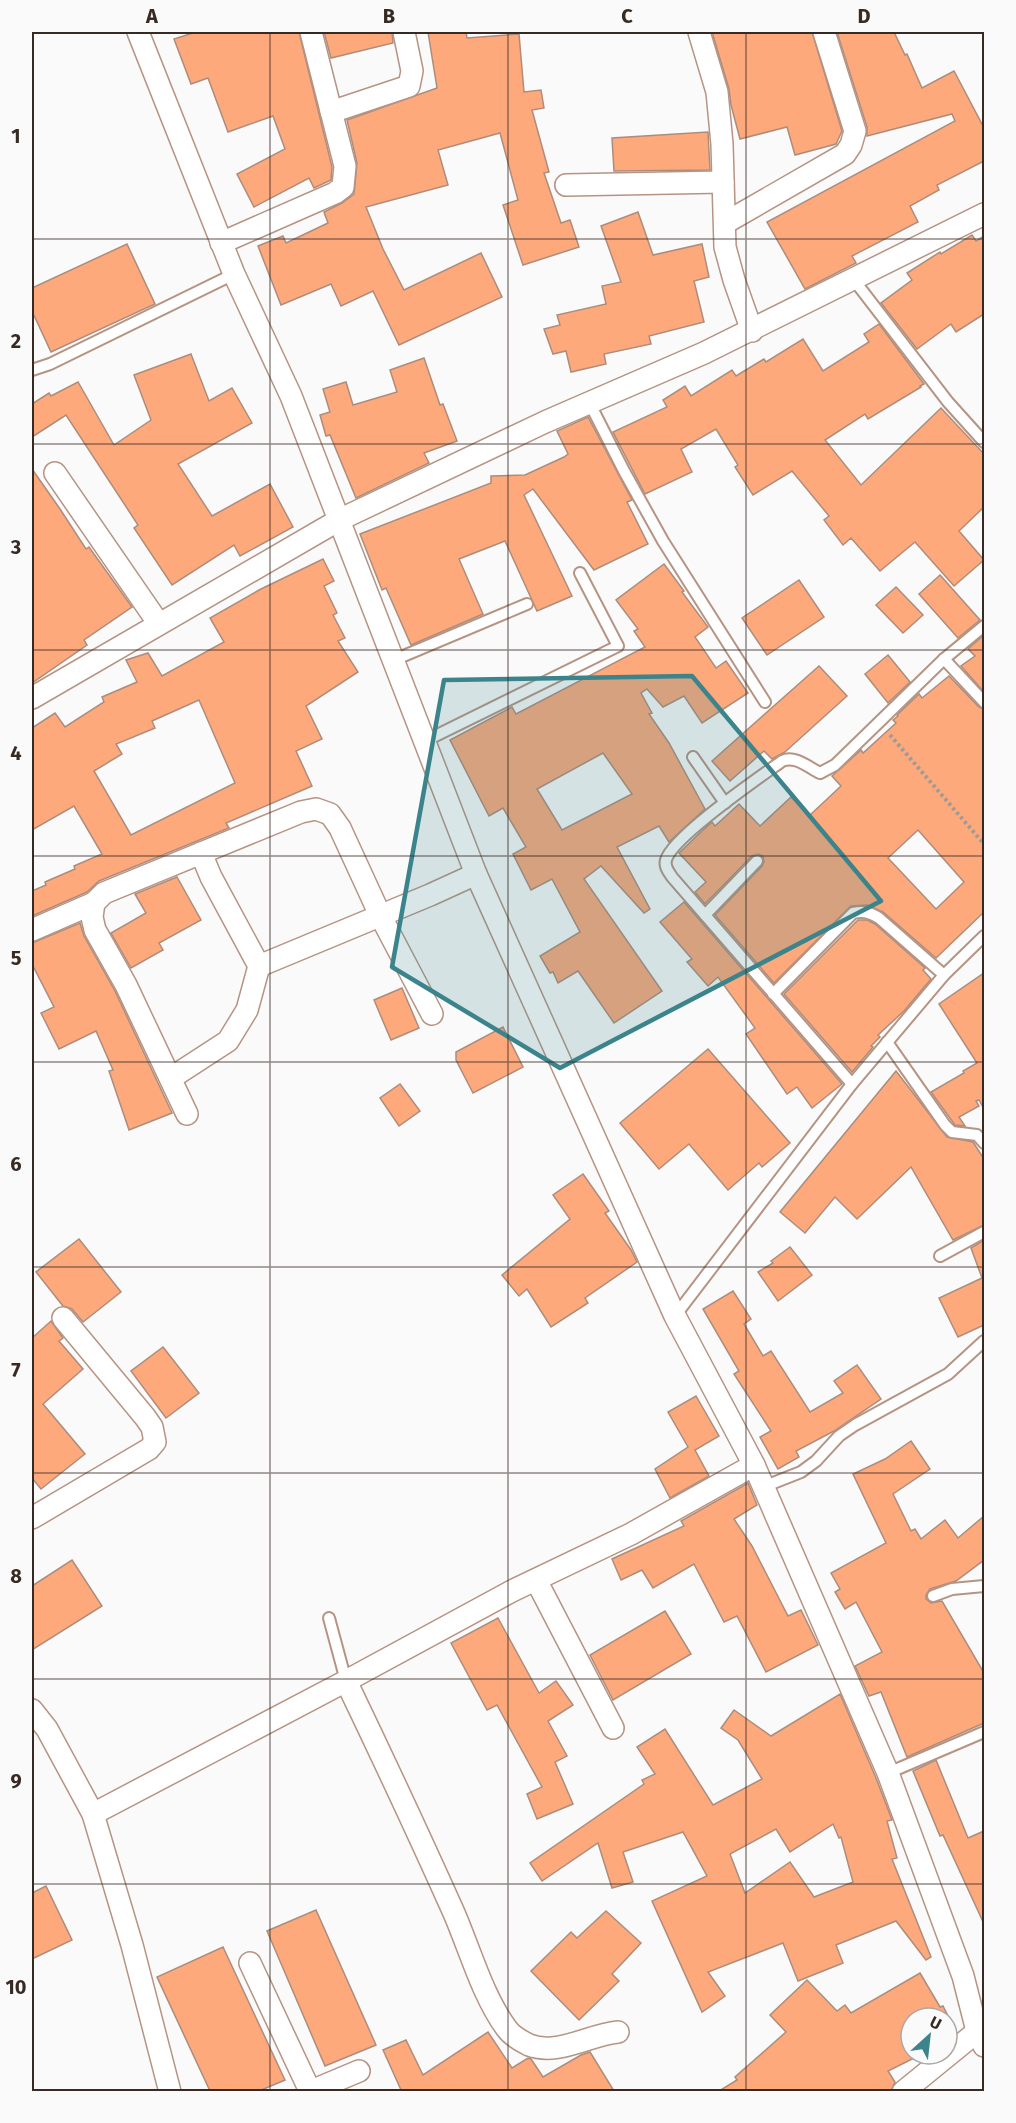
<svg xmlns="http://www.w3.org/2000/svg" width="1016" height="2123" font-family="'Fira Sans',sans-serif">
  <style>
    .building { fill: #fda97c; stroke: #ae8c7c; stroke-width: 1.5; fill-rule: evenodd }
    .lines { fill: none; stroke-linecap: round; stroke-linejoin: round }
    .service-casing { stroke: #b69483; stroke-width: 14 }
    .minor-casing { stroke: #b69483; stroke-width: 24 }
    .path { stroke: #a09a97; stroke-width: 4; stroke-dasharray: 3 3; stroke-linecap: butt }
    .service { stroke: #fff; stroke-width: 10 }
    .minor { stroke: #fff; stroke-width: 21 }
    .marked { fill: #3c848b; fill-opacity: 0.2; stroke: #3c848b; stroke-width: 4.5; stroke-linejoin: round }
    .grid { fill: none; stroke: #372a23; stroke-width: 1.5; stroke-opacity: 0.55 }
    .neatline { fill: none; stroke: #372a23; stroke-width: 2 }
    .grid-label { font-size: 20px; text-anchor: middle; font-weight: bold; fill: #372a23 }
  </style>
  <rect width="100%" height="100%" fill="#fafafa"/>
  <g class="building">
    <path d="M196 32H299L332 167 331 180 314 188 309 178 254 207 237 174 285 149 273 116 228 132 208 78 191 84 174 39Z"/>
    <path d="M324 32H392L393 43 331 58Z"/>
    <path d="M428 32H466L467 38 519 34 524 92 541 90 544 108 532 110 549 172 544 173 561 223 570 220 579 247 523 265 503 205 518 200 500 133 438 150 448 185 366 207 383 249 404 290 481 253 502 297 399 345 373 291 341 306 331 284 281 305 258 246 283 236 286 243 328 223 324 212 342 203 354 194 357 163 347 120 437 88Z"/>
    <path d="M712 32H812L842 131 836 144 795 155 787 127 740 139 731 105 729 89Z"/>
    <path d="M837 32H894L905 55 907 54 922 88 954 71 984 128V161L937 185 939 190 910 206 918 222 852 256 856 263 805 289 767 222 955 121 952 114 867 136V127Z"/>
    <path d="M708 132 710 170 614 171 612 138Z"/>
    <path d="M638 212 653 255 702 244 709 277 694 281 704 322 649 336 651 344 604 354 606 364 571 372 566 351 553 354 544 329 560 325 557 315 606 304 602 286 621 282 601 226Z"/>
    <path d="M972 235 976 241 984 236V314L956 332 951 324 917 349 881 303 912 280 907 273 940 252 941 254Z"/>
    <path d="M127 244 155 304 51 352 32 311V288Z"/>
    <path d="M879 324 924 384 920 386 921 387 868 419 865 414 825 440 861 485 941 408 984 454V507L959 531 984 560 954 586 915 542 880 571 851 538 843 545 824 520 829 516 792 471 753 495 735 467 738 465 716 429 681 449 692 472 645 494 613 432 667 407 663 400 685 386 691 396 732 370 736 376 764 359 766 362 803 339 823 371 869 342 864 334Z"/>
    <path d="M191 354 209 401 232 388 252 423 178 464 212 516 270 484 293 527 240 556 234 545 172 585 134 528 138 525 66 415 32 437V404L49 393 51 396 78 382 114 445 151 420 134 375Z"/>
    <path d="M424 358 440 405 443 404 457 441 424 453 429 463 356 498 330 435 326 436 320 415 330 412 323 389 346 382 353 405 397 392 390 370Z"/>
    <path d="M588 417 632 500 627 502 648 544 594 570 533 489 524 495 572 596 537 611 505 541 459 559 483 614 411 645 386 588 382 590 360 534 491 483V476L525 475 564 457 568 454 557 431Z"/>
    <path d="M32 469 60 509 86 549 89 547 132 607 84 640 87 645 32 683Z"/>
    <path d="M323 559 334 581 324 586 337 613 333 615 345 638 338 641 358 672 306 706 322 739 296 751 312 786 226 823 229 828 99 881 87 892 32 916V891L46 885 45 882 75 869 74 866 102 854 74 806 32 830V728L55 713 65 727 104 702 102 697 137 682 126 660 148 653 162 676 224 642 210 618 261 589ZM199 700 235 783 131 835 94 771 122 754 116 744 155 728 152 721Z"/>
    <path d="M664 564 684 591 682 592 708 627 695 637 716 668 726 661 748 693 702 723 684 696 663 707 647 689 641 693 652 713 649 714 669 743 705 809 669 842 659 826 617 847 650 909 644 913 601 866 584 879 662 991 614 1023 578 971 558 983 553 972 550 973 540 956 580 932 552 879 531 890 513 854 526 847 503 808 489 816 450 740 512 707 516 714 645 647 634 631 638 629 616 600ZM603 753 632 794 562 830 537 789Z"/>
    <path d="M940 575 980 620 958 638 919 594Z"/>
    <path d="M799 580 824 617 767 655 742 618Z"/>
    <path d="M896 587 923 615 903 633 876 605Z"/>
    <path d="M984 635V692L961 666 975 656 968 649Z"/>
    <path d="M888 655 910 682 888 703 865 674Z"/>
    <path d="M819 666 847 696 785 752 772 759 764 751 730 781 712 761Z"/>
    <path d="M949 676 979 707 984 709V912L936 958 883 912 867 905 851 906 774 983 715 915 762 866 764 862 763 856 758 854 752 856 705 904 695 892 706 882 679 853 704 829 712 822 715 826 739 804 760 826 791 797 809 816 841 786 832 776 861 750 863 753 896 723 893 720 898 716 897 715 919 694 922 698ZM918 830 964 882 936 909 888 858Z"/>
    <path d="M177 877 201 920 159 943 163 950 131 968 111 933 146 913 135 894Z"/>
    <path d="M684 902 842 1084 812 1108 797 1087 787 1094 746 1034 755 1028 718 977 708 986 687 962 692 959 660 922Z"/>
    <path d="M858 920H867L875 924 925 968 923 970 931 979 904 1011 878 1035 880 1037 871 1046 873 1047 852 1072 784 994Z"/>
    <path d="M80 923 84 936 115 991 172 1113 129 1130 109 1071 113 1070 96 1031 59 1049 41 1013 54 1007 32 964V943Z"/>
    <path d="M984 973V1109L979 1100 976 1101 979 1106 959 1117 965 1126 955 1125 931 1092 964 1073 963 1071 977 1063 939 1004Z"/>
    <path d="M402 988 419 1028 391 1040 374 1000Z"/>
    <path d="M503 1027 523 1067 473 1093 456 1060V1052Z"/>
    <path d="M708 1049 790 1143 762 1167 759 1163 728 1190 689 1144 659 1169 620 1123Z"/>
    <path d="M896 1071 947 1137 973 1142 984 1159V1225L953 1240 911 1167 857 1219 835 1197 805 1233 780 1212Z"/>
    <path d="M400 1084 420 1111 399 1126 380 1098Z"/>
    <path d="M583 1174 609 1211 605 1213 631 1250 637 1262 585 1298 588 1303 551 1327 527 1289 519 1296 502 1275 570 1219 553 1195Z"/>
    <path d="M79 1239 121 1292 83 1322 72 1309 63 1306 36 1272Z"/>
    <path d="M984 1240V1325L958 1337 939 1298 982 1278 971 1248Z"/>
    <path d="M790 1247 812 1275 778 1301 758 1272 773 1263 771 1261Z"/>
    <path d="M733 1291 751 1319 744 1324 763 1356 771 1351 810 1412 843 1393 834 1381 857 1365 881 1399 834 1431 796 1451 799 1457 778 1469 760 1437 771 1431 734 1374 739 1371 703 1309Z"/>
    <path d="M51 1321 63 1338 59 1341 83 1369 43 1404 85 1454 41 1489 32 1478V1338Z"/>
    <path d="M163 1347 199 1393 166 1418 131 1371Z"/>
    <path d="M696 1396 719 1436 695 1450 709 1476 670 1498 655 1469 688 1447 668 1412Z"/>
    <path d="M911 1441 930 1469 893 1494 911 1531 915 1529 921 1539 945 1520 958 1538 984 1516V1560L956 1581 930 1589 926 1595V1599L931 1603 942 1601 984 1673V1723L907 1757 881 1692 869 1696 855 1666 882 1652 856 1602 845 1609 835 1592 840 1589 831 1573 886 1543 853 1474 885 1459Z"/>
    <path d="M748 1483 757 1505 734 1519 752 1546 788 1616 801 1610 818 1645 766 1672 737 1616 724 1622 694 1564 653 1588 642 1570 621 1580 612 1559 684 1526 681 1521Z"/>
    <path d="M72 1560 102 1606 32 1650V1586Z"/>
    <path d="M665 1611 691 1654 613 1700 590 1655Z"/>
    <path d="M498 1618 539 1693 556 1681 573 1705 548 1721 567 1756 555 1762 573 1804 537 1819 527 1794 542 1787 497 1705 487 1710 451 1643Z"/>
    <path d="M840 1694 876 1778 892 1820 887 1821 897 1858 892 1859 931 1957 926 1960 896 1921 836 1945 843 1963 798 1981 783 1943 708 1972 725 1996 702 2012 652 1901 707 1876 683 1832 623 1852 633 1882 612 1888 598 1843 542 1881 530 1863 644 1784 642 1780 655 1774 637 1747 665 1729 713 1805 762 1779 738 1740 721 1728 734 1710 771 1736ZM833 1824 839 1838 841 1837 853 1882 814 1897 790 1862 745 1893 730 1854 776 1829 790 1852Z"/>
    <path d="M936 1760 968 1838 984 1831V1924L943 1835 940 1836 913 1771Z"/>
    <path d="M46 1886 72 1940 32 1959V1893Z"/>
    <path d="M316 1910 376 2045 325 2066 267 1931Z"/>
    <path d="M606 1911 641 1943 612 1974 619 1981 579 2020 531 1971 571 1932 577 1938Z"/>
    <path d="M223 1947 285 2080 259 2091H210L157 1977Z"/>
    <path d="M920 1973 940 2007 943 2006 956 2032 947 2040V2018H911V2054H922L888 2071 895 2082 891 2091H719L737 2080 735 2077 786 2032 770 2015 807 1980 837 2011 845 2005 851 2013Z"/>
    <path d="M488 2032 512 2068 528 2058 531 2059 543 2077 581 2055 590 2052 614 2091H399L401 2090 383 2050 406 2040 423 2075Z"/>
  </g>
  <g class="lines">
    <defs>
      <g id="service">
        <path d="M854 280 948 402 984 442"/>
        <path d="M32 370 50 364 234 274"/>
        <path d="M589 402 624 471 663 541 765 702"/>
        <path d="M944 659 984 702"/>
        <path d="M394 660 527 604"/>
        <path d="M425 741 618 646 580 573"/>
        <path d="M693 757 725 803"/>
        <path d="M705 915 757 861"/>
        <path d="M773 994 853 913C863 911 870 912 879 918L944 975"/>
        <path d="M887 1042 945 1125 952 1132 977 1135 984 1143"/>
        <path d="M852 1084 672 877C669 872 664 867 666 860 672 837 760 777 782 761 795 755 808 767 820 773L835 765 944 659 984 626"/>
        <path d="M940 1256 984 1232"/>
        <path d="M675 1316 852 1084 944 975 984 936"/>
        <path d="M763 1487 801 1472 816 1461 839 1436 855 1425 948 1374 984 1341"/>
        <path d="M933 1596 952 1589 984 1586"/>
        <path d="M329 1618 346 1681"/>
        <path d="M888 1773 984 1732"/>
      </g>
      <g id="minor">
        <path d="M138 32 234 274 291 396 476 874 675 1316 754 1465 888 1773 963 1976 977 2031 984 2046"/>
        <path d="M699 32 717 92 722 144 725 247 734 280 752 331"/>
        <path d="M331 112 409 86 412 71 404 32"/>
        <path d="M566 185 723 182"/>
        <path d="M725 223 845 154 851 145 855 131 824 32"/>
        <path d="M221 243 335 193 343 187 345 166 311 32"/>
        <path d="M55 473 159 624"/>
        <path d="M32 698 339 520 545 422 704 353 984 214"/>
        <path d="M32 930 94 903"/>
        <path d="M259 966 430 895 476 874"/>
        <path d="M171 1078 228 1041 247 1010 259 966 211 877 201 853"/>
        <path d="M187 1114 126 985 95 930 92 917 94 903 104 893 301 812 316 809 330 814 340 828 380 915 432 1014"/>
        <path d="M32 1518 149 1449 155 1442 152 1427 145 1417 63 1318"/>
        <path d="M536 1580 613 1728"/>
        <path d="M346 1681C383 1758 419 1835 454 1913 470 1950 483 1997 507 2029 512 2036 521 2041 529 2045 558 2056 588 2035 618 2032"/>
        <path d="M32 1710 47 1729 93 1814 132 1945 170 2092"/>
        <path d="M93 1814 346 1681 512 1591 631 1534 754 1465"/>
        <path d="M250 1963 310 2091"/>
        <path d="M309 2092 359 2071"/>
        <path d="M903 2092 984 2026"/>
      </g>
    </defs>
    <use href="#service" class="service-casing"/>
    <use href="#minor" class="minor-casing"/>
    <path class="path" d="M890 735 984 844"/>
    <use href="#service" class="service"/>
    <use href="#minor" class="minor"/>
  </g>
  <path class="marked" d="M692 676 881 901 560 1068 392 967 444 680Z"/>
  <path class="grid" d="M270 32V2092M508 32V2092M746 32V2092M32 239H984M32 444H984M32 650H984M32 856H984M32 1062H984M32 1267H984M32 1473H984M32 1679H984M32 1884H984"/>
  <rect width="1016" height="2123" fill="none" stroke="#fafafa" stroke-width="66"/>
  <g transform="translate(929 2036) rotate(27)"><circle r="28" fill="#fafafa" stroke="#aca7a4" stroke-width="1.5"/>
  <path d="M0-4.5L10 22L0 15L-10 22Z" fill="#3c848b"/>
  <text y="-9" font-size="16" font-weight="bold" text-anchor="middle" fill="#372a23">U</text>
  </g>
  <rect x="33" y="33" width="950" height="2057" class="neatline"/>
  <g class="grid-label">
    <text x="152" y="23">A</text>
    <text x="389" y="23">B</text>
    <text x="627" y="23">C</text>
    <text x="864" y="23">D</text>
    <text x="16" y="143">1</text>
    <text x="16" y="348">2</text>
    <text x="16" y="554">3</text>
    <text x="16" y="760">4</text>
    <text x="16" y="965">5</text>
    <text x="16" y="1171">6</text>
    <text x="16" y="1377">7</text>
    <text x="16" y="1583">8</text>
    <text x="16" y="1788">9</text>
    <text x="16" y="1994">10</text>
  </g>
</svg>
